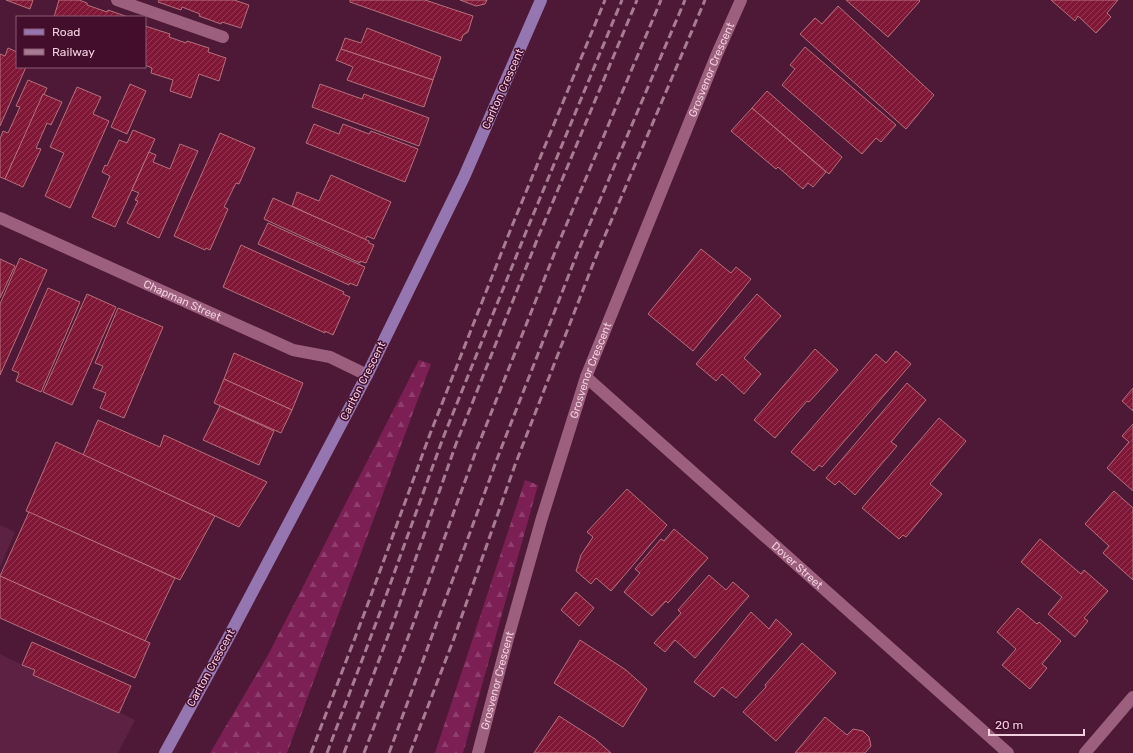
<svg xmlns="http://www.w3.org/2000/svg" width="1133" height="753" font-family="Rubik,sans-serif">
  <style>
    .built { fill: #5d2143 }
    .forest { fill: url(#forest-firs) }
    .building { fill: url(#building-hatch); stroke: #b5707b }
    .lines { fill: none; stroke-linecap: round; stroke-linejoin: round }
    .minor { stroke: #9c5f7d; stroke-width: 12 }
    .major { stroke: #9576b1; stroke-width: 12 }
    .rail { stroke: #a77c92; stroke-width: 3; stroke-dasharray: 8 4; stroke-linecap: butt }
    .labels { text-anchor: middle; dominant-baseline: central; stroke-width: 3; stroke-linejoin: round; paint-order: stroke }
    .street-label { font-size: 11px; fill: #f2cfdf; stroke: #430e2c }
  </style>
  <defs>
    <pattern id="forest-firs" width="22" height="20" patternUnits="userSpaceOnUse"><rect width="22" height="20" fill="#7c1f55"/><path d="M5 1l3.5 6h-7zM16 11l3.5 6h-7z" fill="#8f3e6d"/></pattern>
    <pattern id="building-hatch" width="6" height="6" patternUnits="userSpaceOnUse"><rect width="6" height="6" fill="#801737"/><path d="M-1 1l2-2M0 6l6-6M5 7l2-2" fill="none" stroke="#923854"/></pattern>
  </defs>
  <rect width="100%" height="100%" fill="#4e1936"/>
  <g class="built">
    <path d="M0 525 15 532 0 567Z"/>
    <path d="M0 654 135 720 118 753H0Z"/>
  </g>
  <g class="forest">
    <path d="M419 360 431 364 287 753H210L268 655Z"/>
    <path d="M525 480 538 485 463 753H435Z"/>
  </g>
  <g class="building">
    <path d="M6 0H33L30 9Z"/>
    <path d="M59 0H79L87 3V5L107 12 108 10 128 17H54Z"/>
    <path d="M159 0H234L249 5 241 28 222 22 221 24 199 16 200 14 182 7 181 10 158 2Z"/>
    <path d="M350 0H425L473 16 468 32 463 35 461 41 350 2Z"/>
    <path d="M460 0H487L485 4 476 6Z"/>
    <path d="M846 0H919L920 1 888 37Z"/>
    <path d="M1051 0H1118L1107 13 1111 17 1096 33 1078 16 1075 21Z"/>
    <path d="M838 6 934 95 906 129 800 34 815 18 822 24Z"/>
    <path d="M145 26 170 34 169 37 186 43 187 41 209 48 208 52 226 58 219 81 199 74 191 98 170 91 173 80 151 73 152 68 145 65Z"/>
    <path d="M367 28 441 57 433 80 341 49 345 38 361 43Z"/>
    <path d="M805 47 896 125 881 142 876 138 862 154 782 85 795 69 790 65Z"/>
    <path d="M8 48 17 52V67H26L0 126V54L5 56Z"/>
    <path d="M341 49 433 80 424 107 347 80 353 67 336 60Z"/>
    <path d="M28 80 47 88 5 179 0 177V139L3 131 8 133 20 107 16 106Z"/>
    <path d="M130 84 146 91 127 134 111 127Z"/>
    <path d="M320 84 362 99 364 94 429 118 419 146 312 107Z"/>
    <path d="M77 87 101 97 93 114 109 121 70 208 45 196 64 153 50 147Z"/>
    <path d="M767 91 842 157 829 174 752 108Z"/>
    <path d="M43 94 62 102 51 125 47 123 36 148 41 149 23 187 5 179Z"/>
    <path d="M752 108 826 172 813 187 808 183 803 189 778 167 776 169 731 131Z"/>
    <path d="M314 124 339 134 343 124 369 134 371 131 418 149 405 182 306 143Z"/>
    <path d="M133 130 155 139 115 227 92 217 110 176 102 172 105 165 107 166 119 140 127 143Z"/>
    <path d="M220 133 255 148 239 184 236 183 224 207 228 209 210 250 206 248 205 250 174 236Z"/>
    <path d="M180 144 198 151 159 238 127 223 138 201 135 200 139 193 132 190 149 152 156 155 153 162 170 169Z"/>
    <path d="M331 175 391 202 374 239 367 236 365 240 292 206 297 192 319 201Z"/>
    <path d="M273 198 369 241V243L374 245 366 263 360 261V263L264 219Z"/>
    <path d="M268 223 365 267 357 286 350 283 349 285 258 244Z"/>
    <path d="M241 245 344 292 343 294 350 297 333 335 325 331V333L223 287Z"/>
    <path d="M701 249 731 273 736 267 751 279 693 351 648 314Z"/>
    <path d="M20 258 47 270 0 375V304Z"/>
    <path d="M0 259 15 266 0 298Z"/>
    <path d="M48 288 80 302 41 392 16 381 19 373 12 370Z"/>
    <path d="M87 294 116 307 72 405 43 392Z"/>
    <path d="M757 294 781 316 744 358 761 374 744 394 722 374 716 381 696 364Z"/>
    <path d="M118 308 163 327 124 418 100 408 106 393 93 388 103 366 95 363Z"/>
    <path d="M815 349 838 370 809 402 807 401 775 438 754 420Z"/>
    <path d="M896 351 911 364 822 467 819 465 814 471 791 452 876 354 886 363Z"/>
    <path d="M234 353 303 383 292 410 224 379Z"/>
    <path d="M224 379 292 410 281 433 214 403Z"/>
    <path d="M907 383 926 400 891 442 897 446 855 495 839 481 835 485 826 478Z"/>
    <path d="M1133 388V411L1122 401Z"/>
    <path d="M220 406 274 431 259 465 203 440Z"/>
    <path d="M939 418 966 441 930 484 942 494 906 537 903 535 899 539 862 508Z"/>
    <path d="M98 420 160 447 164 435 267 482 239 527 83 455Z"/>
    <path d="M1133 424V491L1107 468 1129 442 1122 436Z"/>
    <path d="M56 442 215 516 180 580 26 511Z"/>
    <path d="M627 489 667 525 611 591 596 578 591 584 576 571 581 555 593 537 587 532Z"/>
    <path d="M1114 491 1133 508V580L1103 553 1109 546 1085 524Z"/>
    <path d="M29 512 175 578 145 641 0 576Z"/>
    <path d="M674 529 708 558 668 603 666 601 652 616 624 592 640 573 635 569 661 539 664 541Z"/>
    <path d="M1040 539 1081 574 1084 570 1108 591 1084 618 1088 621 1075 637 1048 614 1062 597 1021 562Z"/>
    <path d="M709 575 726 590 733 582 749 596 695 658 675 640 665 652 654 643 681 613 678 610Z"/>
    <path d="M0 576 150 643 135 678 0 618Z"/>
    <path d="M576 592 594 608 579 626 561 610Z"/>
    <path d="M1018 608 1037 624 1039 622 1061 641 1042 664 1047 668 1030 689 1002 665 1016 649 997 632Z"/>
    <path d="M751 612 769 629 776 619 792 634 736 698 722 687 714 697 694 682Z"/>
    <path d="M580 640 626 670 647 689 623 727 554 683Z"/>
    <path d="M32 642 131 686 119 713 33 675 35 670 22 665Z"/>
    <path d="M802 643 836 673 776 741 743 712 766 687 765 685Z"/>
    <path d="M559 716 595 739 611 753H534Z"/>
    <path d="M825 717 847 735 853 729 863 731 869 737 871 746 865 753H795Z"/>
  </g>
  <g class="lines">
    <g class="minor">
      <path d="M117 0 223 37"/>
      <path id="s1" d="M0 218 293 350 330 357 367 375"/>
      <path id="s2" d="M586 377 1008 753"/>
      <path id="s3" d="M478 753 507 642 541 521 586 377 717 54 741 0"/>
      <path d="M1085 753 1133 697"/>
    </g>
    <path class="major" d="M165 753 227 640 367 375 464 177 541 0"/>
    <g class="rail">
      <path d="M311 753 366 609 430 434 512 226 605 0"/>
      <path d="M327 753 379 615 443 438 526 232 622 0"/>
      <path d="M344 753 394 620 456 444 539 235 637 0"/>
      <path d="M364 753 412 627 476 451 557 247 661 0"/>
      <path d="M389 753 497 459 577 254 685 0"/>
      <path d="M410 753 453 641 515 465 595 259 705 0"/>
    </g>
  </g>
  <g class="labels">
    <g class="street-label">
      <text stroke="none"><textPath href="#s3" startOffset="723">Grosvenor Crescent</textPath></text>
      <text transform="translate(503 89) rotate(-66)">Carlton Crescent</text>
      <text stroke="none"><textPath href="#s1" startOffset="200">Chapman Street</textPath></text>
      <text stroke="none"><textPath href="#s3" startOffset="399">Grosvenor Crescent</textPath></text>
      <text transform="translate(363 381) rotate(-63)">Carlton Crescent</text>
      <text stroke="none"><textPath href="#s2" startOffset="283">Dover Street</textPath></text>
      <text transform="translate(211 668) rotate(-61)">Carlton Crescent</text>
      <text stroke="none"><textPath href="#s3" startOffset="75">Grosvenor Crescent</textPath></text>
    </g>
  </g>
  <rect x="16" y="16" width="130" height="52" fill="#430e2c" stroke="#895b74"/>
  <rect x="24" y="29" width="20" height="6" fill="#9576b1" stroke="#895b74"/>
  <text x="52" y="36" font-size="12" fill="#f2cfdf">Road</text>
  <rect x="24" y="49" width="20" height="6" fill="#a77c92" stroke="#895b74"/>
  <text x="52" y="56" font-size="12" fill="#f2cfdf">Railway</text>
  <path d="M989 729v6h95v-6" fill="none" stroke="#f2cfdf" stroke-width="2"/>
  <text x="995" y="729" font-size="12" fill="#f2cfdf" stroke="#430e2c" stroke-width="3" paint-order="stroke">20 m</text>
</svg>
